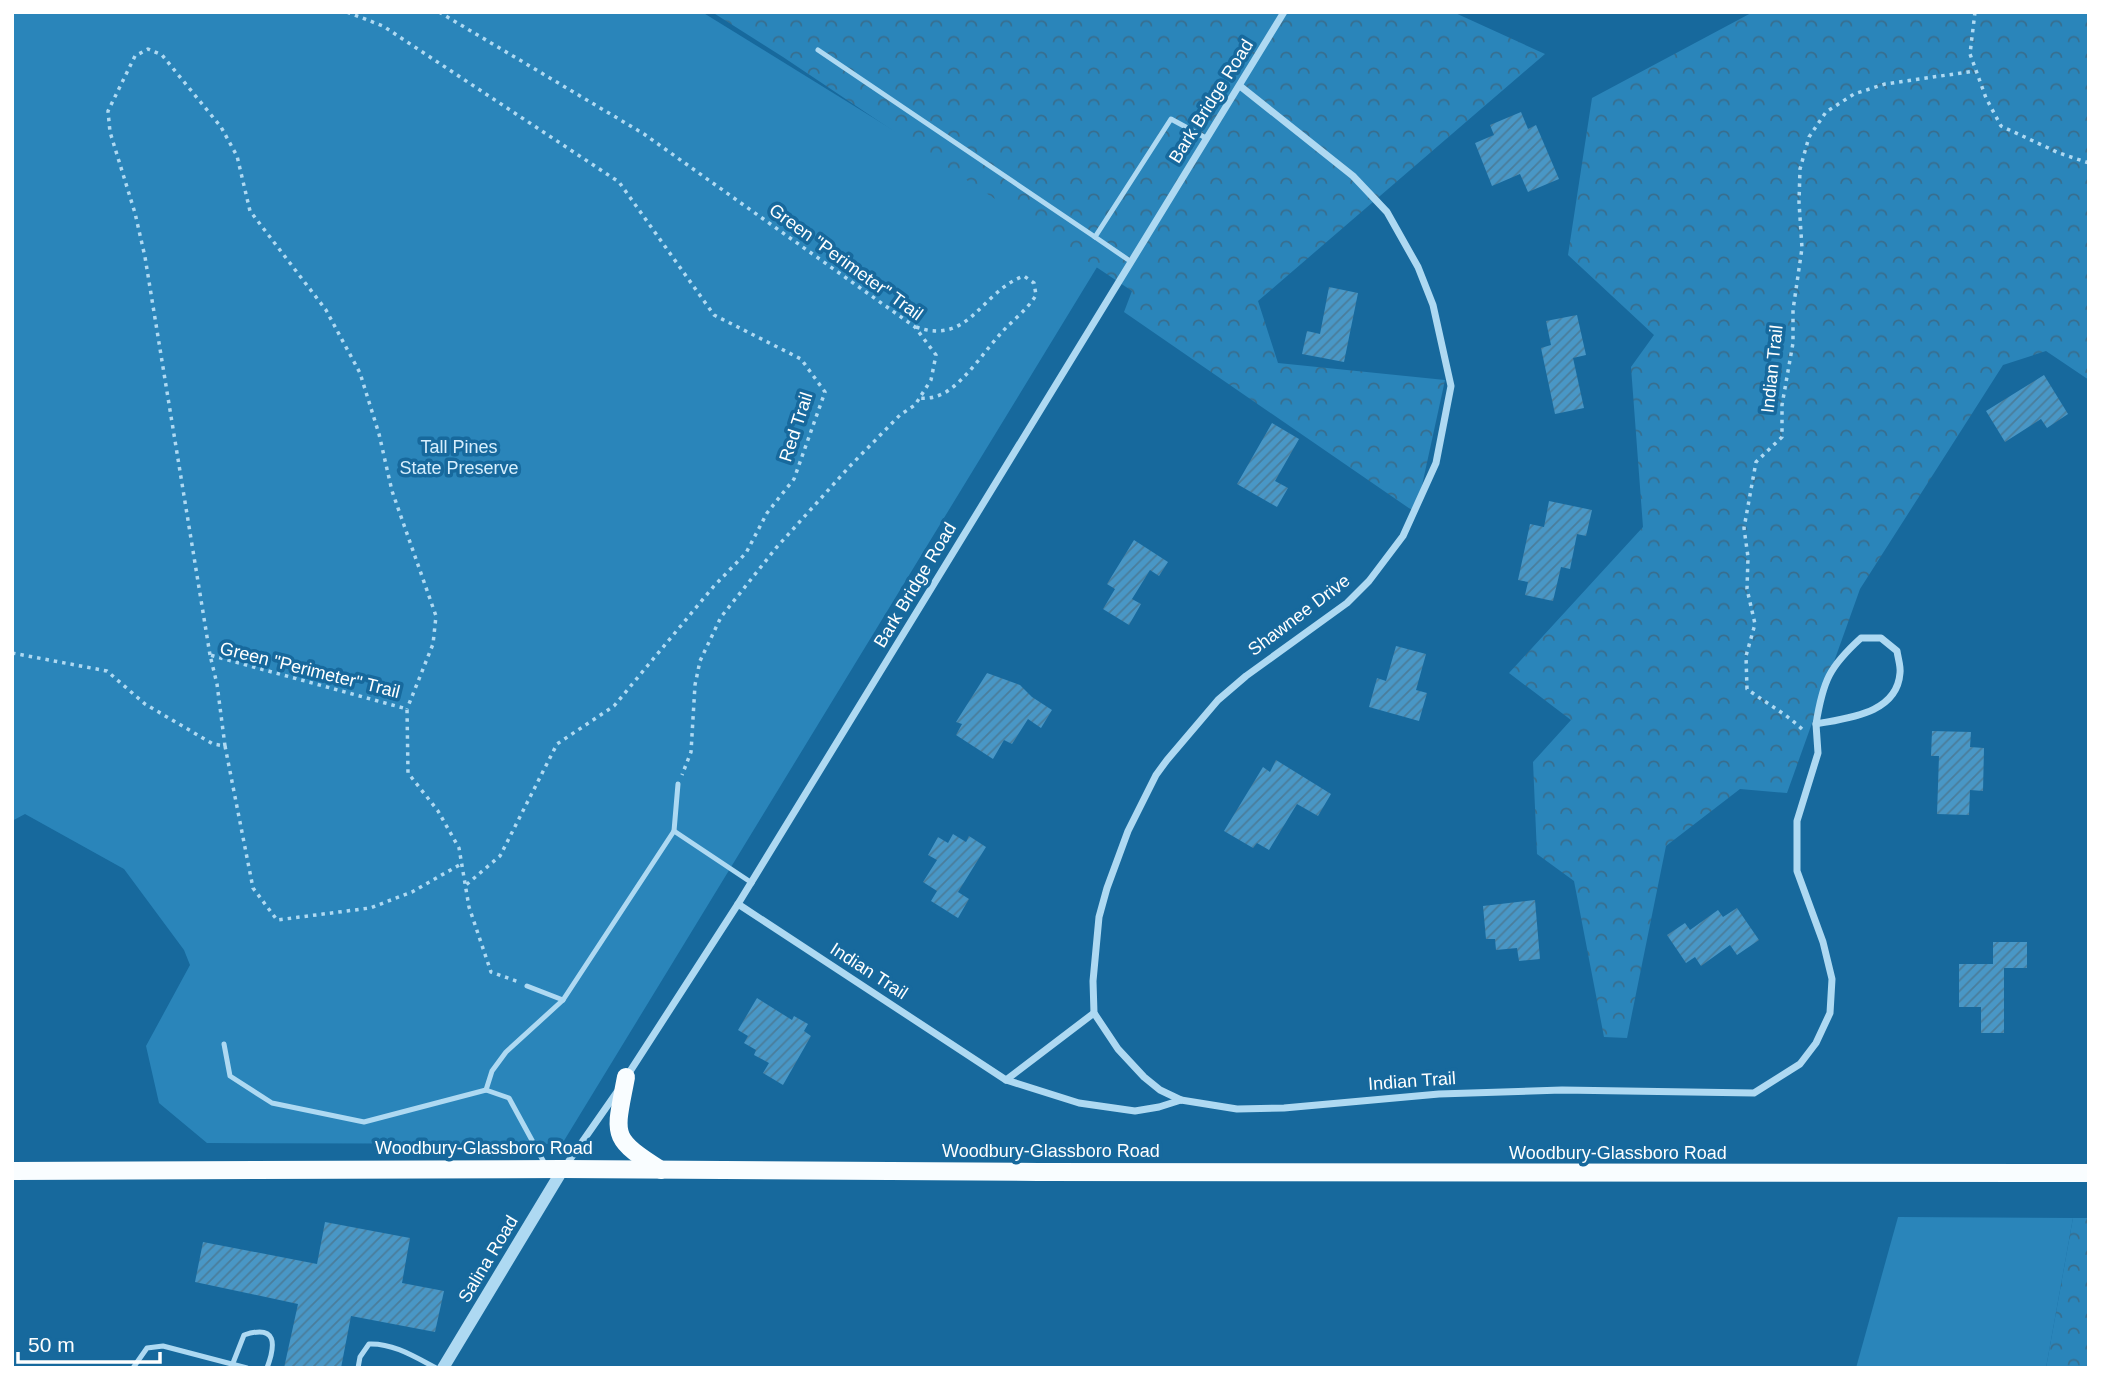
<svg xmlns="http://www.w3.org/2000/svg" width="2101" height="1380" font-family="Arial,sans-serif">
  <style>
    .green { fill: #2a85ba }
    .forest { fill: url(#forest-crowns) }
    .building { fill: url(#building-hatch) }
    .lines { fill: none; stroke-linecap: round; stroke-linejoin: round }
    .path { stroke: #aed9f2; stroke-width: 3.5; stroke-dasharray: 3.5 5; stroke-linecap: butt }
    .service { stroke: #aed9f2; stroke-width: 5 }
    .minor { stroke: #aed9f2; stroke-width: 7 }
    .tertiary { stroke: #aed9f2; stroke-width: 12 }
    .primary { stroke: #f9fdff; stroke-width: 18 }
    .labels { text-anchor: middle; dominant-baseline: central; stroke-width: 7; stroke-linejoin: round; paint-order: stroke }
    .street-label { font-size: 18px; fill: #fff; stroke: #17699d }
    .park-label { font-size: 18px; fill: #d6eefd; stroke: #17699d }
  </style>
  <defs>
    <pattern id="forest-crowns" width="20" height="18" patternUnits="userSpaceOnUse" patternTransform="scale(1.75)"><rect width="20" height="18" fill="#2a85ba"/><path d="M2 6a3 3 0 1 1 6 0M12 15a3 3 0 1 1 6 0" fill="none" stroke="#386e8e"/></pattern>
    <pattern id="building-hatch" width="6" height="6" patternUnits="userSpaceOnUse" patternTransform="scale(1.75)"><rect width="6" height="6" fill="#4997c6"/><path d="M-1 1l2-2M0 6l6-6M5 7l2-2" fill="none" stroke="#4a7d9b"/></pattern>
  </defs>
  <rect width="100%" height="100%" fill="#17699d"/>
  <g class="green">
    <path d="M12 12H702L1102 259 562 1144 207 1143 159 1103 146 1046 190 965 184 950 124 869 25 814 12 821Z"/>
    <path d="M1898 1217 2073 1218 2046 1368H1856Z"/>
  </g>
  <g class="forest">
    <path d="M712 12H1453L1545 54 1258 301 1278 363 1445 380 1416 513 1124 312 1132 291 783 57Z"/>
    <path d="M1753 12H2089V380L2046 351 2003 365 1860 589 1787 793 1740 789 1666 846 1627 1038 1604 1037 1574 881 1537 854 1533 762 1571 720 1509 673 1643 527 1631 367 1654 335 1568 255 1592 98Z"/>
    <path d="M2073 1218H2089V1368H2046Z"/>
  </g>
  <g class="building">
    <path d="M1521 112 1528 129 1536 125 1559 179 1528 192 1520 174 1492 186 1475 143 1494 135 1490 125Z"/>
    <path d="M1329 287 1358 293 1344 362 1302 354 1307 331 1320 334Z"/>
    <path d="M1577 315 1586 355 1573 358 1584 408 1555 414 1541 348 1551 345 1546 321Z"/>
    <path d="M2044 375 2068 414 2047 428 2041 419 2005 442 1986 411Z"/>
    <path d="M1272 423 1299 439 1275 481 1288 488 1277 507 1237 484Z"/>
    <path d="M1549 501 1592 510 1586 536 1577 534 1570 569 1561 567 1553 601 1525 595 1528 582 1518 580 1530 524 1544 527Z"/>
    <path d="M1134 540 1168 562 1159 576 1150 570 1132 599 1141 604 1129 625 1103 609 1115 589 1107 584Z"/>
    <path d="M1396 646 1426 654 1416 690 1427 693 1419 721 1369 707 1377 678 1386 681Z"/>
    <path d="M987 673 1020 685 1032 697 1052 710 1041 728 1028 719 1012 744 1004 740 993 759 956 735 962 724 956 722Z"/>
    <path d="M1932 731 1971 732 1970 747 1984 748 1983 791 1970 790 1969 815 1937 814 1939 756H1931Z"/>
    <path d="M1276 760 1331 794 1318 816 1297 804 1269 850 1257 843 1253 848 1224 831 1263 767 1270 772Z"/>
    <path d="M953 834 966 842 969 836 986 847 958 892 969 899 958 918 931 901 937 891 923 882 937 860 928 855 938 837 948 843Z"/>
    <path d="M1535 900 1540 959 1519 961 1517 948 1496 950 1495 939H1486L1483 906Z"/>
    <path d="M1737 908 1759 940 1737 955 1730 945 1701 966 1695 957 1686 963 1667 935 1685 923 1690 930 1718 910 1723 917Z"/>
    <path d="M1993 942H2027V968H2004V1033H1981V1007H1959V964H1993Z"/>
    <path d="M757 998 792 1020 794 1016 808 1024 804 1031 811 1036 783 1085 763 1073 769 1063 754 1055 756 1050 744 1043 748 1036 738 1030Z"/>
    <path d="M325 1222 410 1238 402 1283 444 1291 435 1332 351 1316 341 1368H284L298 1304 195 1282 203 1242 317 1264Z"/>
  </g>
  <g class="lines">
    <g class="path">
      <path d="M347 12 383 26 619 182 714 315 801 359 825 392 794 479 767 513 746 553 714 586 614 706 557 744 500 856 466 885"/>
      <path d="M439 12 644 134 915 327 936 355 931 380 915 405 900 415 850 466 776 548 721 617 700 661 695 685 691 752 682 775"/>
      <path d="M1975 12 1970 54 1986 98 2001 126 2059 153 2089 163"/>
      <path d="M916 327C970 346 981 291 1024 276L1034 283 1036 295C1028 309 1014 319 1003 331 985 350 968 378 946 392 937 397 929 399 919 398"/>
      <path d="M12 653 107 671 145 704 213 744 225 746 217 684 210 655 407 709 408 773 438 811 459 848 469 907 491 972 519 982"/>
      <path d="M210 655 145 257 135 213 110 132 108 111 135 56 148 49 162 55 221 127 237 156 250 211 326 310 360 373 379 434 392 491 436 616 433 644 407 709"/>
      <path d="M1802 729C1785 713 1766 703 1747 689L1746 656 1755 624 1747 589 1748 557 1744 528 1756 462 1782 437V405L1793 343V310L1802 248 1799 202 1800 169 1809 137 1826 112 1854 94 1885 84 1975 71"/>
      <path d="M225 746 253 888 277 920 370 908 412 892 461 864"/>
    </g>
    <g class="service">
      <path d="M818 50 1095 237"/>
      <path d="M1130 261 1095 237 1171 119 1206 138"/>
      <path d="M674 831 752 883"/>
      <path d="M527 986 563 1000"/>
      <path d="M224 1044 230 1076 272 1103 364 1122 486 1090 509 1098 546 1166"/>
      <path d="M486 1090 492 1071 506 1052 563 1000 674 831 678 784"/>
      <path d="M233 1363 244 1335C277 1324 276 1344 267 1368"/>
      <path d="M133 1368 147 1348 163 1346 247 1368"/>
      <path d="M358 1368 360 1357 369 1344C393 1343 415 1357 436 1368"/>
    </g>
    <g class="minor">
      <path d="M1861 638H1881L1897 651C1898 658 1901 667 1900 673 1897 714 1847 718 1816 724 1823 681 1829 667 1861 638Z"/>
      <path d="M738 904 1006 1080 1079 1103 1135 1111 1159 1107 1181 1100 1237 1109 1284 1108 1439 1094 1562 1090 1754 1093 1800 1064 1816 1043 1830 1013 1832 979 1823 942 1797 871V821L1818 753 1816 724"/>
      <path d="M627 1076 738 904 1284 12"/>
      <path d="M1006 1080 1094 1013"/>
      <path d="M1181 1100 1160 1090 1144 1077 1118 1049 1094 1013 1093 981 1099 917 1107 888 1128 831 1156 775 1167 760 1218 700 1246 676 1347 603 1369 581 1403 536 1436 463 1451 386 1433 305 1418 267 1387 212 1353 176 1240 86"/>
      <path d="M564 1168 617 1092"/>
    </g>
    <path class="tertiary" d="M443 1368 563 1169"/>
    <g class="primary">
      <path d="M626 1077C615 1136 609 1137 661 1170"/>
      <path d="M12 1171 563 1169 1038 1172 2089 1173"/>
    </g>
  </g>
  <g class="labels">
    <g class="street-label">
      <text transform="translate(1211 101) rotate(-58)">Bark Bridge Road</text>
      <text transform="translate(846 262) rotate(36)">Green "Perimeter" Trail</text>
      <text transform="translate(1772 369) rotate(-84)">Indian Trail</text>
      <text transform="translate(796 427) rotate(-72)">Red Trail</text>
      <text transform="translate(915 585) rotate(-59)">Bark Bridge Road</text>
      <text transform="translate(1299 615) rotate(-37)">Shawnee Drive</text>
      <text transform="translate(310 670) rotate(14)">Green "Perimeter" Trail</text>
      <text transform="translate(869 971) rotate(33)">Indian Trail</text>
      <text transform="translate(1412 1081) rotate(-4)">Indian Trail</text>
      <text x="484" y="1148">Woodbury-Glassboro Road</text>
      <text x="1051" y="1151">Woodbury-Glassboro Road</text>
      <text x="1618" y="1153">Woodbury-Glassboro Road</text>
      <text transform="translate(488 1259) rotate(-59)">Salina Road</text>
    </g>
    <g class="park-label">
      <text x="459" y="447">Tall Pines<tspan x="459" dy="21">State Preserve</tspan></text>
    </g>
  </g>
  <rect width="2101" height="1380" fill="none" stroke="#ffffff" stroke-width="28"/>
  <path d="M18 1352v10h142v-10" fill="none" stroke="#ffffff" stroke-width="3.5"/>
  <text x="28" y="1352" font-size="21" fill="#ffffff" stroke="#17699d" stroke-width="5" paint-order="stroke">50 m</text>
</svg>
